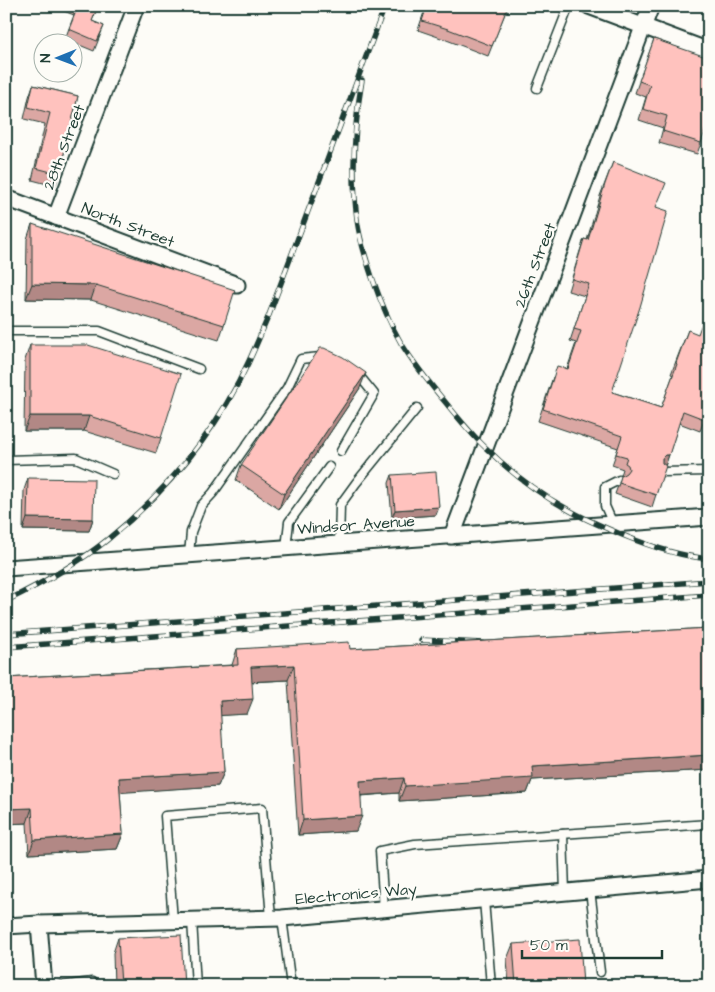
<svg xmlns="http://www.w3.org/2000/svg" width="715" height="992" font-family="'Architects Daughter',sans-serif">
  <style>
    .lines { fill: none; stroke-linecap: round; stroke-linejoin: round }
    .service-casing { stroke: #1f3d34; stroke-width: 11 }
    .minor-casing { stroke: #1f3d34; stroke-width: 19 }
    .service { stroke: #fdfcf7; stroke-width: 8 }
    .minor { stroke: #fdfcf7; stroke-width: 15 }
    .rail-casing { stroke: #1f3d34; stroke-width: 5.5 }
    .rail { stroke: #fdfcf7; stroke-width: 4; stroke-dasharray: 11; stroke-linecap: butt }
    .wall { fill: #dba7a3; stroke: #1f3d34 }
    .shaded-wall { fill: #b28885; stroke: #1f3d34 }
    .building { fill: #ffc2be; stroke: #1f3d34 }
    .labels { text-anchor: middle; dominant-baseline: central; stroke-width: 4.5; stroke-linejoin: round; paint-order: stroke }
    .street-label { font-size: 16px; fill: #1f3d34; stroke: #fdfcf7 }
  </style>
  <rect width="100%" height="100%" fill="#fdfcf7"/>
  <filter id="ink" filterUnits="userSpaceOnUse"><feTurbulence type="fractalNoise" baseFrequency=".02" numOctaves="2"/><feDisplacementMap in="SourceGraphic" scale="10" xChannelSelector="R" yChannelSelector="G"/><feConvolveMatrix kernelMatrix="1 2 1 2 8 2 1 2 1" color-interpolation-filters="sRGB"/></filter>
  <g filter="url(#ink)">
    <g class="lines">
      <defs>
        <g id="service">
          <path d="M537 88 569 6"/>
          <path d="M6 331H99L199 369"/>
          <path d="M341 451 374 394 361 378 356 376"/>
          <path d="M6 460 76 458 113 474"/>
          <path d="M663 472 709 471"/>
          <path d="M613 524 605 506V487L619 480"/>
          <path d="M339 544 340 505 356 483 417 408"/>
          <path d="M286 548 289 522 329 467"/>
          <path d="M189 555 191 532 201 506 213 493 287 388 301 359 320 357 324 360"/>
          <path d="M563 834 565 892"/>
          <path d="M590 890 600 972"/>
          <path d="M484 900 491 986"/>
          <path d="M384 909 380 851 415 844 709 824"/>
          <path d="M282 918 291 986"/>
          <path d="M192 920 196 986"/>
          <path d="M173 921 165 816 262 808 271 918"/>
          <path d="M60 986 92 982V986"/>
        </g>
        <g id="minor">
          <path d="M589 6 709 51"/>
          <path d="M6 198 237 285"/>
          <path d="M56 217 136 6"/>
          <path d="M452 536 651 6"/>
          <path d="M6 568 709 517"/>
          <path d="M39 924 44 986"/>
          <path d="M6 926 39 924 282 918 709 879"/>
        </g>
      </defs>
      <use href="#service" class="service-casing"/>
      <use href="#minor" class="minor-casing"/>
      <use href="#service" class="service"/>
      <use href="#minor" class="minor"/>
      <defs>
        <g id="rail">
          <path d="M362 80C354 127 351 172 357 219 359 238 366 259 372 277 380 300 389 322 401 343 414 364 430 384 446 403 459 419 472 435 486 448 510 472 538 493 567 509 586 520 606 528 625 536 652 547 680 556 709 559"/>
          <path d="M6 601C41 584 76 565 107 540 166 492 217 431 249 361 256 346 262 331 269 315L385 6"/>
          <path d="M6 634 709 581"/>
          <path d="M421 640 483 643"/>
          <path d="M6 647 709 595"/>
        </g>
      </defs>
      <use href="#rail" class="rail-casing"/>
      <use href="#rail" class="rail"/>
    </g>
    <g class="wall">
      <path d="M51 6H98L92 21 104 26 94 51 65 39 74 15Z"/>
      <path d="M426 6H508L488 56 444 39 418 30Z"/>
      <path d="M654 39 701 143 697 154 659 143 663 128 639 120 646 97 635 93Z"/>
      <path d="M33 85 78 96 59 174 55 186 32 180 45 124 24 119 29 97Z"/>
      <path d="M613 162 656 207 612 392 661 408 673 375 671 374 688 330 709 408 700 431 679 423 652 507 615 494 622 475H621L623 469 612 465 618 448 538 421 553 377 567 369 576 343 570 341 585 296 568 291 580 251 584 239 587 240 600 196Z"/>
      <path d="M32 224 224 325 219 340 91 300 26 299 27 239Z"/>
      <path d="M30 345 161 438 156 453 84 431H24L25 360Z"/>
      <path d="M360 388 279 509 236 480 241 465Z"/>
      <path d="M392 475 436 515 392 518 389 483Z"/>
      <path d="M28 478 93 519 89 531 23 530 24 490Z"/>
      <path d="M709 628V770L532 780 527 793 399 801V793L361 796 356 831 298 835 288 680 252 682 247 714 220 715 224 772 218 786 120 792 123 834 117 849 29 854 27 823 6 824V678L232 665 237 649H350Z"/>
      <path d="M118 938 184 986H114L113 953Z"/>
      <path d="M513 944 583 986H509L507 959Z"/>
    </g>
    <g class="shaded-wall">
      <path d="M32 284 96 285 91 300 26 299Z"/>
      <path d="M366 373 360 388 279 509 284 494Z"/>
      <path d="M30 416H89L84 431H24Z"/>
      <path d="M665 455H669L665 466 661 467 662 458Z"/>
      <path d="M439 507 436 515 392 518 395 510Z"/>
      <path d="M27 518 93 519 89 531 23 530Z"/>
      <path d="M294 665 288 680 245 682 251 667Z"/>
      <path d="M253 699 247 714 214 716 220 701Z"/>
      <path d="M709 755V770L532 780 527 793 399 801 405 786 532 766Z"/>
      <path d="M224 772 218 786 114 793 119 778Z"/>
      <path d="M404 778 399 793 354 796 360 781Z"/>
      <path d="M32 808 27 823 6 824V809Z"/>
      <path d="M362 816 356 831 298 835 303 820Z"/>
      <path d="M123 834 117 849 29 854 34 840Z"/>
    </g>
    <g class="building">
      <path d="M78 6H98L92 21 104 26 97 41 69 29Z"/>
      <path d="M427 6H508L492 46 448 29 422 21Z"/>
      <path d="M654 39 709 58V118L701 143 663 131 667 116 643 109 650 85 639 81Z"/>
      <path d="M33 85 78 96 59 174 36 168 50 113 28 107Z"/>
      <path d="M613 162 666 183 656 207 668 211 640 307 612 392 661 408 677 364 676 363 688 330 698 334 709 305V408L704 419 683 411 669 455H665L662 458V463L666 466 656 495 619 483 621 476 626 473 629 469 628 465 625 463 627 457 616 454 622 436 543 409 557 366 568 369 581 331 574 329 589 284 572 279 584 239 588 240 605 184Z"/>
      <path d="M32 224 235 290 224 325 96 285 32 284Z"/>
      <path d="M30 345H88L181 374 161 438 89 416H30Z"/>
      <path d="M320 348H324L343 357 366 373 284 494 241 465Z"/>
      <path d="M436 472 439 507 395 510 392 475Z"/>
      <path d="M28 478 94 479 93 519 27 518Z"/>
      <path d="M709 628V755L532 766 533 778 405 786 404 778 360 781 362 816 303 820 294 665 251 667 253 699 220 701 224 772 119 778 123 834 34 840 32 808 6 809V678L238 665 237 649 349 642 350 649Z"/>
      <path d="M181 935 184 986H121L118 938Z"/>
      <path d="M580 939 583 986H516L513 944Z"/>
    </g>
  </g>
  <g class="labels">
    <g class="street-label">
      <text transform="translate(64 147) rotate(-69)">28th Street</text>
      <text transform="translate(128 225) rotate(21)">North Street</text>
      <text transform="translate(535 265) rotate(-69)">26th Street</text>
      <text transform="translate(356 525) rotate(-4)">Windsor Avenue</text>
      <text transform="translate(356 894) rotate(-5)">Electronics Way</text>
    </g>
  </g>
  <rect width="715" height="992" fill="none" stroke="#fdfcf7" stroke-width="25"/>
  <rect x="12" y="12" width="690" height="967" fill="none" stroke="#1f3d34" stroke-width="2" filter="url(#ink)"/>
  <g transform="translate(58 58) rotate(269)"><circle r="24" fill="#fdfcf7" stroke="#a4b0a9"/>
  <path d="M0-4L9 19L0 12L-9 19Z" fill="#1f6fb2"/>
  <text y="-8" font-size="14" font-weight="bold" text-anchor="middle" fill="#1f3d34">N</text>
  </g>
  <path d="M522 950v8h140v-8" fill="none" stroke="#1f3d34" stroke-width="2.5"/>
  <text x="530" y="950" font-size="15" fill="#1f3d34" stroke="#fdfcf7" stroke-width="4" paint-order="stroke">50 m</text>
</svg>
